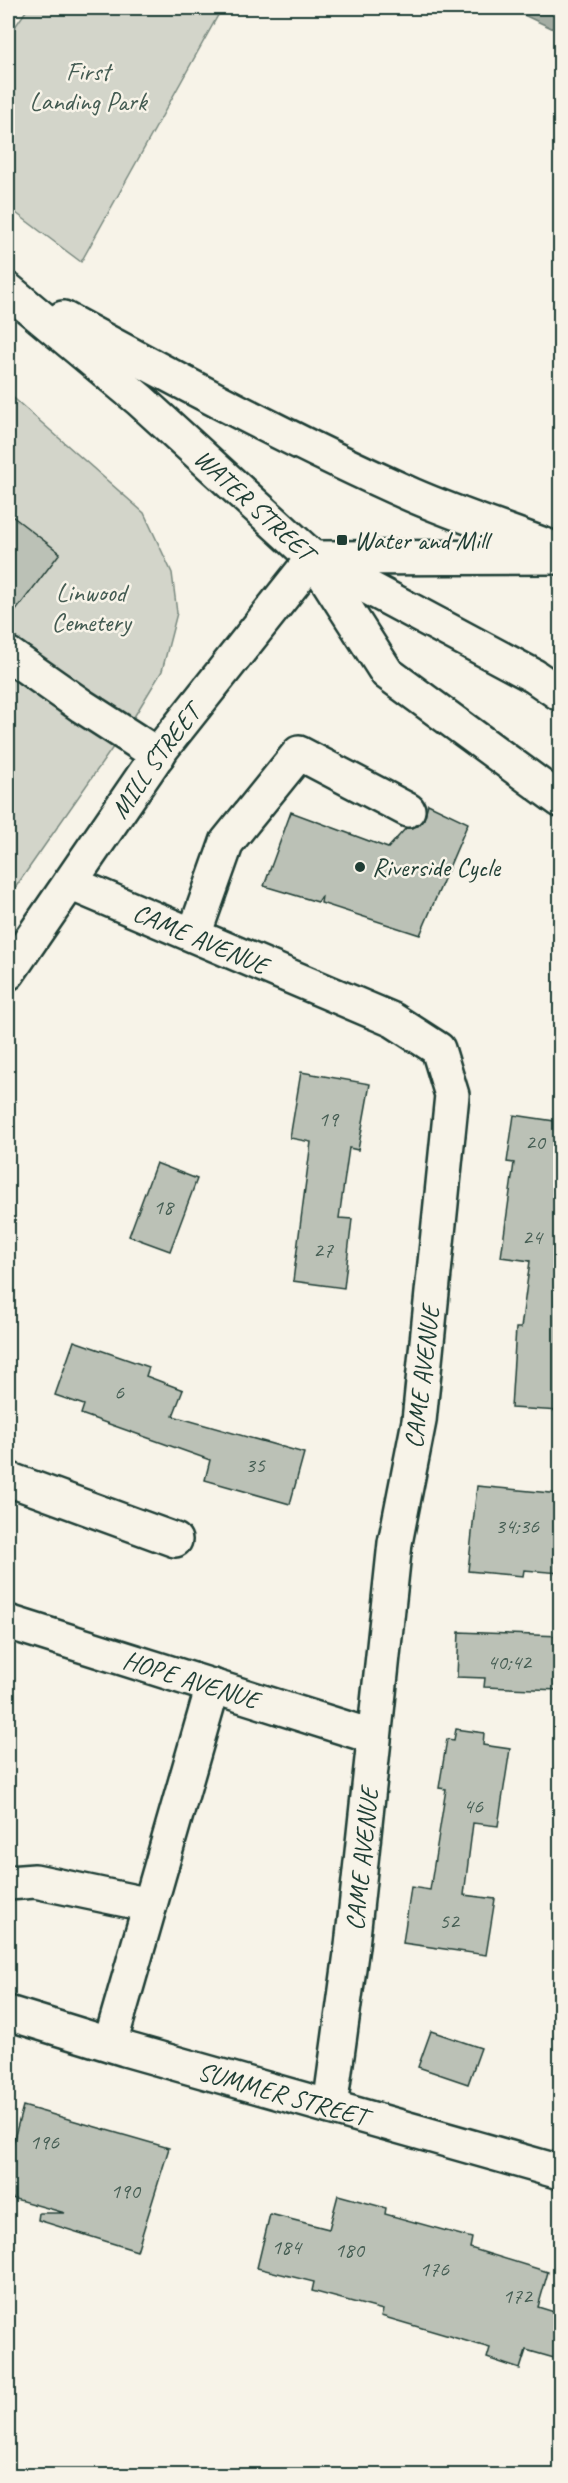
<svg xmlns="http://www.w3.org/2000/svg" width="568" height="2483" font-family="Caveat,sans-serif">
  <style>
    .green { fill: #d3d5ca; stroke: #79897f; stroke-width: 1.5 }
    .water { fill: #a4ada3; stroke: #6f8077; stroke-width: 1.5 }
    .building { fill: #bbc1b6; stroke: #1f3d34; stroke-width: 1.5 }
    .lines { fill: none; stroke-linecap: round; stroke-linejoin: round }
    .minor-casing { stroke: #1f3d34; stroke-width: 38 }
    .major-casing { stroke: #1f3d34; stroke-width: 38 }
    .minor { stroke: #f7f3e8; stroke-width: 33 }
    .major { stroke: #f7f3e8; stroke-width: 33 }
    .poi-dot { fill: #1f3d34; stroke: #f7f3e8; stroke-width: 2 }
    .labels { text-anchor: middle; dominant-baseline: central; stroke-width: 5; stroke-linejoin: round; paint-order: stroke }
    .number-label { font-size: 22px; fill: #465e54 }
    .park-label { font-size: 26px; fill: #435b52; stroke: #f7f3e8 }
    .street-label { font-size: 26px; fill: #1f3d34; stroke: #f7f3e8 }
    .poi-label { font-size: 26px; fill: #1f3d34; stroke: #f7f3e8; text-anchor: start }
  </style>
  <rect width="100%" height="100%" fill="#f7f3e8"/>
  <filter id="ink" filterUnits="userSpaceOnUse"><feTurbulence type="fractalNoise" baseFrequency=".0167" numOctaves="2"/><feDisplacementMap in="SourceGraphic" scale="12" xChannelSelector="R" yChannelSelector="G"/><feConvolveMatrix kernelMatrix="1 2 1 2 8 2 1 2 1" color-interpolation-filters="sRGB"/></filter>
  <g filter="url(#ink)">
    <g class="green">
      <path d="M28 8H222L81 262 8 207V37Z"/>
      <path d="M8 393 144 513 172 573 177 613 162 671 134 717 8 898Z"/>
    </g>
    <path class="water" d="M509 8H560V32Z"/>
    <g class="building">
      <path d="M8 513 60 553 8 621Z"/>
      <path d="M428 804 468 823 420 935 321 903 322 896 318 902 264 886 291 812 388 848 406 828 418 826 424 819Z"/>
      <path d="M301 1072 370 1084 358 1150 349 1148 339 1218 352 1219 344 1288 293 1281 311 1142 290 1138Z"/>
      <path d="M514 1115 561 1122V1411L511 1408 516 1328H521L530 1261 501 1257 514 1163 507 1162Z"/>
      <path d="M156 1163 197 1179 170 1251 129 1236Z"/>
      <path d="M74 1341 149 1367 146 1376 183 1390 173 1416 304 1453 290 1504 205 1480 210 1460 81 1414 84 1405 55 1395Z"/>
      <path d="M477 1486 561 1494V1573L524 1570 523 1576 468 1571Z"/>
      <path d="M459 1632 561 1636 559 1690 484 1687 485 1678 457 1677Z"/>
      <path d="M456 1729 484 1733 483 1745 510 1749 498 1826 473 1823 464 1895 495 1899 486 1955 403 1943 411 1887 430 1890 446 1789 439 1788 447 1739 454 1740Z"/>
      <path d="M431 2031 481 2048 468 2084 418 2067Z"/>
      <path d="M23 2106 169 2148 137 2251 38 2220 39 2213H65L8 2197V2161Z"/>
      <path d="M338 2195 386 2208 385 2214 472 2238 470 2248 548 2272 538 2307 561 2314V2360L526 2350 520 2369 487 2358 490 2348 381 2316 383 2310 312 2291 314 2282 257 2268 270 2214 329 2229Z"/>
    </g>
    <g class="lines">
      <defs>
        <g id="minor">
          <path d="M8 654 82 706 158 755"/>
          <path id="s1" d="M70 883 393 1020 438 1049 452 1095 419 1421 395 1543 352 1946 330 2107"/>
          <path d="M194 935 227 842 299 753 408 810"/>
          <path d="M8 1479 175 1540"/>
          <path id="s2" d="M8 1622 374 1737"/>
          <path d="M8 1883 35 1881 150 1905"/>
          <path d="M110 2044 213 1686"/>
        </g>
        <g id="major">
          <path id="s3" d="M8 290 140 400 313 558 534 676 560 694"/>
          <path d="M63 318C177 380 293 442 412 495 460 516 511 532 560 551"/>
          <path d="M316 558 556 557"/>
          <path d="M314 559 387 673 560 800"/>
          <path id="s4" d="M8 973 163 747 313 558"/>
          <path id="s5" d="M8 2013 125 2049 560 2172"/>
        </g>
      </defs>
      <use href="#minor" class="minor-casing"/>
      <use href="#major" class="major-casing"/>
      <use href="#minor" class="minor"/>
      <use href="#major" class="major"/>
    </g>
  </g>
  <g class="poi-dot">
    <rect x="336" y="534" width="12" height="12" rx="3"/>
    <circle cx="360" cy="867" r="6"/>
  </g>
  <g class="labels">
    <g class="number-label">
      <text x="328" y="1119">19</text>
      <text x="535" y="1142">20</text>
      <text x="163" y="1207">18</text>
      <text x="532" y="1237">24</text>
      <text x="323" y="1250">27</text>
      <text x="119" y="1392">6</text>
      <text x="255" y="1465">35</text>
      <text x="517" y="1526">34;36</text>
      <text x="509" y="1662">40;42</text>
      <text x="473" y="1806">46</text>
      <text x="449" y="1921">52</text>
      <text x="44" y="2142">196</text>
      <text x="125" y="2191">190</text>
      <text x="286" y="2247">184</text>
      <text x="349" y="2250">180</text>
      <text x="434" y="2269">176</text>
      <text x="517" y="2296">172</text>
    </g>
    <g class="park-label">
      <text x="88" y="71">First<tspan x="88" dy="30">Landing Park</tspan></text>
      <text x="91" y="592">Linwood<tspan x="91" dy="30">Cemetery</tspan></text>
    </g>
    <g class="street-label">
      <text stroke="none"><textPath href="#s3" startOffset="327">WATER STREET</textPath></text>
      <text stroke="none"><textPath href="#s4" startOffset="258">MILL STREET</textPath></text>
      <text stroke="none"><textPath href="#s1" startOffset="142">CAME AVENUE</textPath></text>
      <text transform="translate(422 1377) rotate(-83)">CAME AVENUE</text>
      <text stroke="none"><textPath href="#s2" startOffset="192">HOPE AVENUE</textPath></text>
      <text transform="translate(362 1859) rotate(-84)">CAME AVENUE</text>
      <text stroke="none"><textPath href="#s5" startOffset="286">SUMMER STREET</textPath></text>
    </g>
    <g class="poi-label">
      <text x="354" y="540">Water and Mill</text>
      <text x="372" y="867">Riverside Cycle</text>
    </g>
  </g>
  <rect width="568" height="2483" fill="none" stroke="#f7f3e8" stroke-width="30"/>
  <rect x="15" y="15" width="538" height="2453" fill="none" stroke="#1f3d34" stroke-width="2" filter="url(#ink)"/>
</svg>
